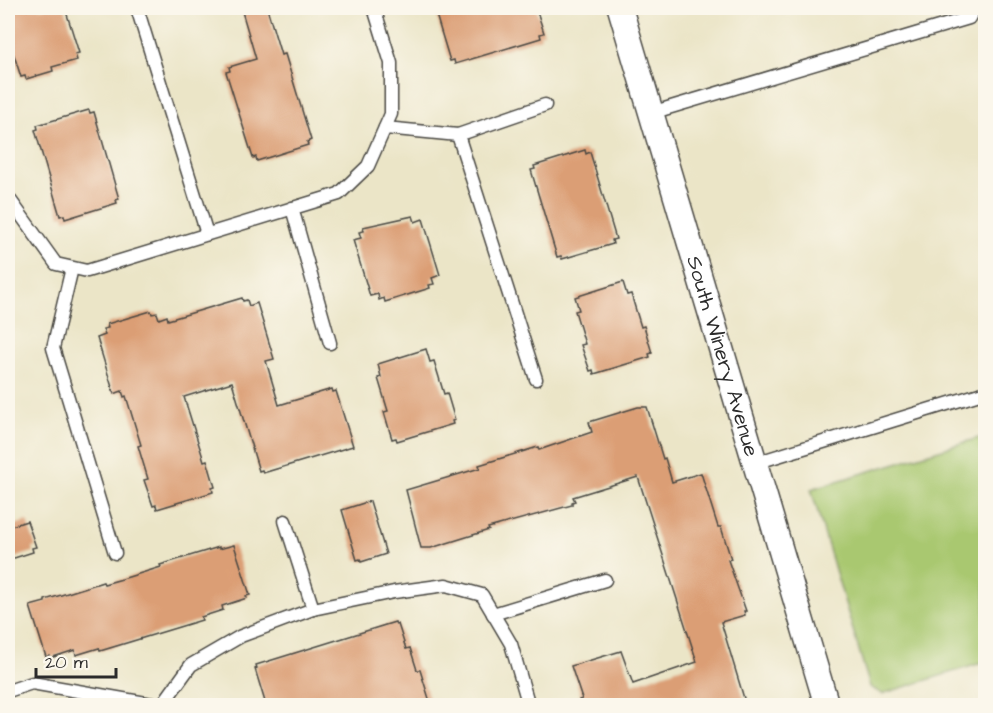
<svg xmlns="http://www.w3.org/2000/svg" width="993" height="713" font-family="'Architects Daughter',sans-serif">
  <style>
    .green { fill: #a9c870; stroke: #6a7a4e; stroke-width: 1.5 }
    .building { fill: #db9e75 }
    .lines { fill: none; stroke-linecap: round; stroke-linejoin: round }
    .service-casing { stroke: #484742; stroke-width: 15 }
    .minor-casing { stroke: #484742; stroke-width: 27 }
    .service { stroke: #fff; stroke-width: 12 }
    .minor { stroke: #fff; stroke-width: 24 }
    .labels { text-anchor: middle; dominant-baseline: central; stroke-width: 4.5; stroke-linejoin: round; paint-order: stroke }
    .street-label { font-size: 21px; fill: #2b2b2b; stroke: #fbf7ec }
  </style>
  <rect width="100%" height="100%" fill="#fbf7ec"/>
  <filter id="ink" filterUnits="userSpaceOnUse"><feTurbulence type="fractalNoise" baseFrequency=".0167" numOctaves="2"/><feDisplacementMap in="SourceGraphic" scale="12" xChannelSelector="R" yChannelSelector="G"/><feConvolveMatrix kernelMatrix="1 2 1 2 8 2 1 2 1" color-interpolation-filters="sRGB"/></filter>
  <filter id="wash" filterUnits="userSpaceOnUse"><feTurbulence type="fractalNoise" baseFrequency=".008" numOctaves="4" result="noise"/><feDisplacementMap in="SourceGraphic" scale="24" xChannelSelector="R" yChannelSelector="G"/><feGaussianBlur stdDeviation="1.35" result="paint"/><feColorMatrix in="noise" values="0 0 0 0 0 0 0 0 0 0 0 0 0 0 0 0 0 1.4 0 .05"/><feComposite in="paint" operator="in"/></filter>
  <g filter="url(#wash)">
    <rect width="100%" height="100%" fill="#ebe5c7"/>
    <path class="green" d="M985 436V662L882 694 870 687 811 489Z"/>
    <g id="blocks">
      <g class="building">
        <path d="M10 8H65L79 53 75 54 77 60 52 67 53 71 26 79 25 76 21 77 14 55 8 57V21L13 19Z"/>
        <path d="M241 8H267L281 55 285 54 311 140 307 142 308 145 257 161 256 157 253 158 226 72 230 71 229 67 256 59Z"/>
        <path d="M434 8H536L544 33 540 34 541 38 455 64 454 60 450 61Z"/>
        <path d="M89 110 90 113 94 112 119 199 116 200 117 203 65 219 64 215 60 216 35 130 38 129 37 125Z"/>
        <path d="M585 150 586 154 590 152 616 239 612 240 613 244 562 259 561 256 557 257 531 170 535 169 534 166Z"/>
        <path d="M413 216 415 222 423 219 440 275 432 278 434 284 429 285 430 288 385 302 384 298 379 300 378 294 370 296 353 240 361 238 359 232 364 231 363 227Z"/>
        <path d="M623 282 627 295 631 294 641 327 644 326 652 353 649 354 650 357 594 374 593 370 590 371 581 345 585 344 575 311 579 310 575 297Z"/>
        <path d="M242 298 243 301 247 300 249 306 257 303 274 359 266 361 279 405 332 389 333 392 336 391 353 446 263 473 262 470 259 471 232 382 184 397 204 461 207 460 215 487 212 488 213 492 157 509 156 505 153 506 144 480 148 479 138 446 141 445 126 396 124 397 122 391 114 394 97 338 105 335 103 329 108 328 107 324 151 311 152 314 157 313 159 319 167 316 168 320Z"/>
        <path d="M426 349 430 362 434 361 444 394 447 393 455 420 452 421 453 424 397 441 396 438 392 439 384 412 388 411 378 378 381 377 378 364Z"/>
        <path d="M638 407H647L663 459 665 458 672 482 701 473 718 527H721L731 559 728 560 746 611H744L745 615 721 622 746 705H580L579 700 582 699 571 666 621 651 633 684 697 662 638 477 573 497 575 501 572 502V505L488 528 489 530 431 548H421L406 490 480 468 479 465 538 447 539 450 592 432 589 422Z"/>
        <path d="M370 501 386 554 361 562 360 559 357 560 342 510Z"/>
        <path d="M27 521 36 547 32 548 33 552 8 560V527Z"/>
        <path d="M234 545 250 595 246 596 247 598 222 606 223 610 201 617 202 620 100 651 99 648 76 655 75 650 50 658 49 656 46 657 30 606 45 602V600L103 582 104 584 122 579 161 567 160 565 219 547V549Z"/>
        <path d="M395 622 396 625 398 624 406 649 410 648 417 670H420L431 705H266L255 669 257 668 256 665Z"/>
      </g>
    </g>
  </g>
  <g filter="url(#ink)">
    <use href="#blocks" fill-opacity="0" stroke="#484742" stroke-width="1.5"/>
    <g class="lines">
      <defs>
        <g id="service">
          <path d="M137 8 207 234"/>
          <path d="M651 113 969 18 974 8"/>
          <path d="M385 128 458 135 545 105"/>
          <path d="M458 135 536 379"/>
          <path d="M8 197 56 264 87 271 339 194 368 166 391 114V63L374 8"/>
          <path d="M292 208 330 343"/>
          <path d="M72 268 53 348 115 553"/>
          <path d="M755 463 986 392"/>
          <path d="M285 521 313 609"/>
          <path d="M493 614 605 580"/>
          <path d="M8 691 32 683 163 706"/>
          <path d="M162 705 191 665 241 636 313 609 394 592 446 585 482 595 511 644 529 706"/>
        </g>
        <g id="minor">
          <path id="s1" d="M620 8 827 706"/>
        </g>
      </defs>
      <use href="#service" class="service-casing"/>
      <use href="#minor" class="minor-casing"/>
      <use href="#service" class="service"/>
      <use href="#minor" class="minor"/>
    </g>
  </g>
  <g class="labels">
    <g class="street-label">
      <text stroke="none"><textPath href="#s1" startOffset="363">South Winery Avenue</textPath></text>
    </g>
  </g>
  <rect width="993" height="713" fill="none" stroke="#fbf7ec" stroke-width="30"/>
  <path d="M36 668v9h80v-9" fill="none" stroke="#2b2b2b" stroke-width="3"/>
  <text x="45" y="668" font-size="18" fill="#2b2b2b" stroke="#fbf7ec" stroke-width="4.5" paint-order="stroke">20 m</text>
</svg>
